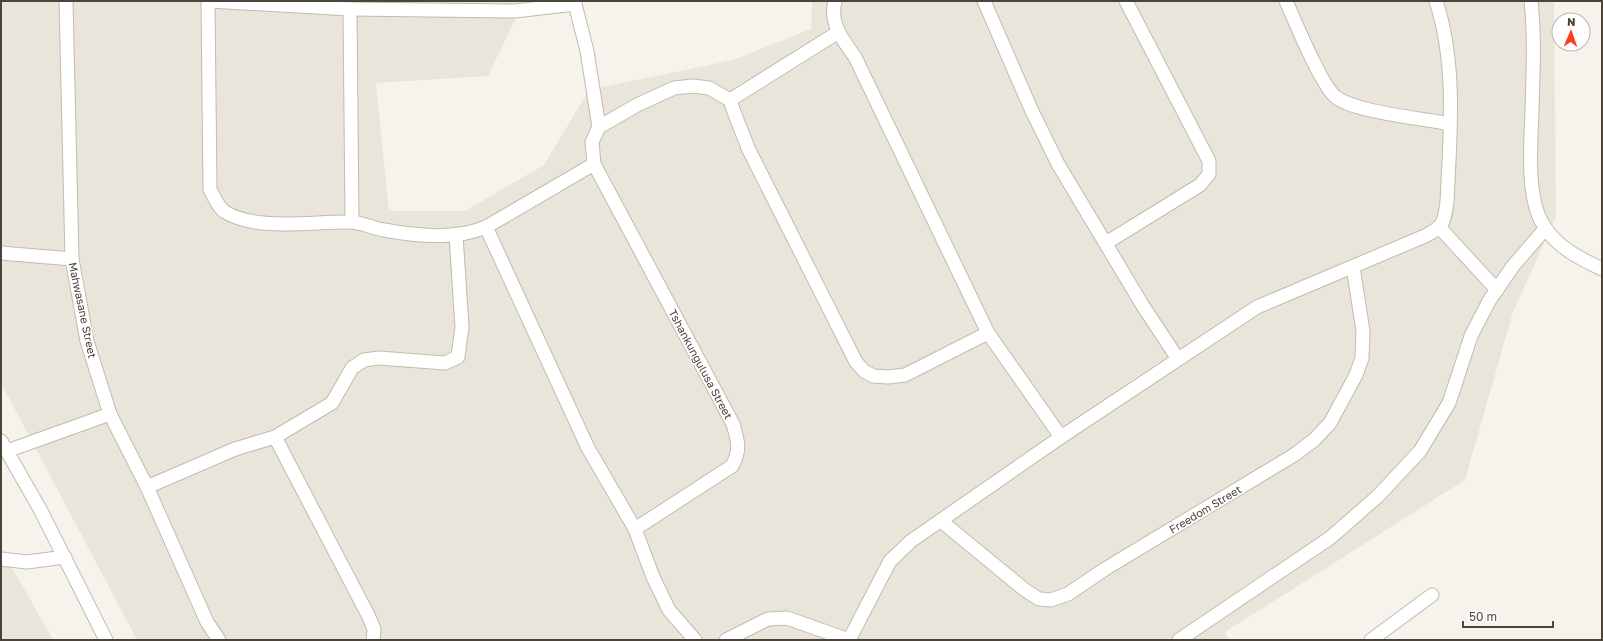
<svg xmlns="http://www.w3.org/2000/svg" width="1603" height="641" font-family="'Golos Text',sans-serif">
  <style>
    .residential { fill: #eae5da }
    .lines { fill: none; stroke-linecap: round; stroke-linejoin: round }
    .street-casing { stroke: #c2bbae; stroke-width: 15 }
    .street { stroke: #fff; stroke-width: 13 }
    .labels { text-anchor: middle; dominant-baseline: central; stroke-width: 3.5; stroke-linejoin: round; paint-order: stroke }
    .street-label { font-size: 11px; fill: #4b4439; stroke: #fff }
  </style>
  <rect width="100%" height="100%" fill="#f6f3ec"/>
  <g class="residential">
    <path d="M1 1H524L488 76 376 83 389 211H465L544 165 589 90 733 60 811 29 812 1H1554L1556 217 1513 312 1465 480 1225 632 1229 640H137L1 383Z"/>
    <path d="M1 548 53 640H1Z"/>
  </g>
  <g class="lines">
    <defs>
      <g id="street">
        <path d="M66 1 72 259 87 341 110 414 147 487 207 622 219 640"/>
        <path d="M208 1 210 190C214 196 219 209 225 212 259 232 314 221 351 222 363 223 373 228 384 230 417 236 455 240 486 227L594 164 592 142 599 127 637 105 674 88 693 86 709 88 730 100C735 117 742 131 748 148L856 362 864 371 873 376 888 377 905 375 988 333"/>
        <path d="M209 1 350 9 352 222"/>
        <path d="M835 1C829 24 843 40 855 57L988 333 1061 437"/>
        <path d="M984 1 1031 109 1058 164 1143 306 1178 359"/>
        <path d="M1286 1C1295 21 1322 88 1337 98 1360 113 1421 118 1450 124"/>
        <path d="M1531 1C1535 37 1533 74 1532 110 1531 144 1525 201 1546 229 1560 249 1581 259 1602 269"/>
        <path d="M575 4 587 51 599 127"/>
        <path d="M350 9 515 11 575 4V1"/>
        <path d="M730 100 837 33"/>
        <path d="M594 164 733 424C738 441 741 450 732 466L635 529"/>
        <path d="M486 227 588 448 635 529 653 577 669 610 695 640"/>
        <path d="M1440 228 1497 290"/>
        <path d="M1106 243 1200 185 1209 174V161L1126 1"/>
        <path d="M1 253 72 259"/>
        <path d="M275 437 368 615 374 629 373 640"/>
        <path d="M1 441 41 511 106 640"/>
        <path d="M7 451 110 414"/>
        <path d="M147 487 235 449 275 437 332 403 352 368 364 360 379 358 445 363 458 357 462 327 456 235"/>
        <path d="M941 521 1025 590 1039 599 1051 600 1068 594 1105 569 1294 455 1314 440 1330 423 1356 375 1362 358 1363 331 1353 267"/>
        <path d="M1 559 27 562 65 557"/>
        <path d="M726 640 768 619 787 618 849 640"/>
        <path d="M849 640 890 561 911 541 1061 437 1257 307 1425 236C1444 226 1444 223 1447 202 1450 136 1457 65 1436 1"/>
        <path d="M1179 640 1330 538 1378 496 1420 451 1449 403 1471 336 1489 301 1513 266 1545 229"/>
        <path d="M1371 640 1432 595"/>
      </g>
    </defs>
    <use href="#street" class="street-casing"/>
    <use href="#street" class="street"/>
  </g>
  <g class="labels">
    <g class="street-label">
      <text transform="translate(83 310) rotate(78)">Mahwasane Street</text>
      <text transform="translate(701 364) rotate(62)">Tshankungulusa Street</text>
      <text transform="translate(1205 509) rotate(-31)">Freedom Street</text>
    </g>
  </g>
  <rect width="1603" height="641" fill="none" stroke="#4b4439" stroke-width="4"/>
  <g transform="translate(1571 32) rotate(2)"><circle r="19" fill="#ffffff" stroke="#b7b4b0"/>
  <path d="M0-3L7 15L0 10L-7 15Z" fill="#fc3f1d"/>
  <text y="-6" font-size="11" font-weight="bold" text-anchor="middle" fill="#4b4439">N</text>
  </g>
  <path d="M1463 621v6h90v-6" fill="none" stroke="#4b4439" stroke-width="2"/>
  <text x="1469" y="621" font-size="12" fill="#4b4439" stroke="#ffffff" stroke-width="3" paint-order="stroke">50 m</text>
</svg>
